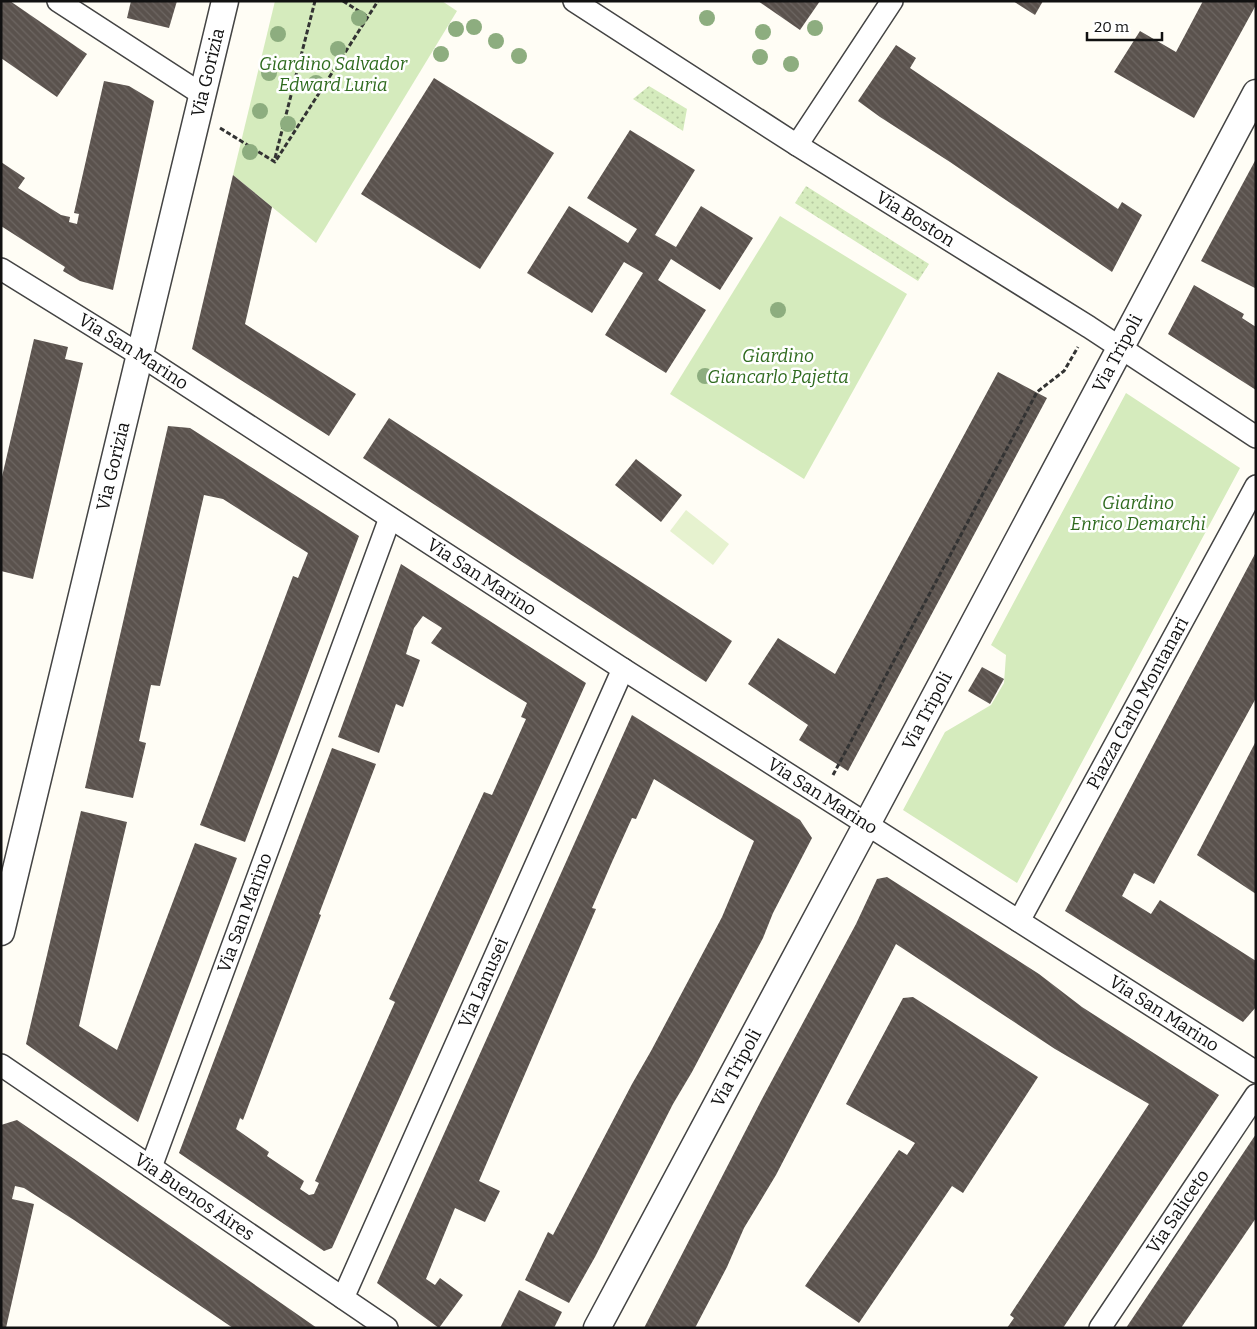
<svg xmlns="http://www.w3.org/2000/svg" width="1257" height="1329" font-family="Bitter,serif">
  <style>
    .grass { fill: url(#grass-dots) }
    .park { fill: #d5ebbd }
    .pitch { fill: #e6f2cf }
    .building { fill: url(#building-back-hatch) }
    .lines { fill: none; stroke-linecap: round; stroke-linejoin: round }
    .minor-casing { stroke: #444; stroke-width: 24 }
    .tertiary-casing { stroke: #444; stroke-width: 29 }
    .path { stroke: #333; stroke-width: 3; stroke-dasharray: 5 2.5; stroke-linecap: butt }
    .minor { stroke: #fff; stroke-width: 21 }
    .tertiary { stroke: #fff; stroke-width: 26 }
    .tree { fill: #8dad7f }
    .labels { text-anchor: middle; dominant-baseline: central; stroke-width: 5; stroke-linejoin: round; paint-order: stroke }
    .park-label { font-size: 18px; font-style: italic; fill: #2f6b1f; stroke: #fff }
    .street-label { font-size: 18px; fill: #111; stroke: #fff }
  </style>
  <defs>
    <pattern id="grass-dots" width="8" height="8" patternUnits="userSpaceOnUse" patternTransform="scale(1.25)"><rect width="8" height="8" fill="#d5ebbd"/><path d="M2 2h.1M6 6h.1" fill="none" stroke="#b6c8a1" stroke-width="1.8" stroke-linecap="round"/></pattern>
    <pattern id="building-back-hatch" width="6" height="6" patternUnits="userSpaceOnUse" patternTransform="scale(1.25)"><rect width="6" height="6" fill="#5a524d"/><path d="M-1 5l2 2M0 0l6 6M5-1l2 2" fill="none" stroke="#6d6662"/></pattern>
  </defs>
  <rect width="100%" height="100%" fill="#fffdf5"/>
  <g class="grass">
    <path d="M649 86 687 109 683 131 633 99Z"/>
    <path d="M806 186 929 264 918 281 795 203Z"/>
  </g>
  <g class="park">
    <path d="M275 1H442L457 11 316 243 233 175Z"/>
    <path d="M780 216 907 294 804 479 670 394Z"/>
    <path d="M1126 393 1240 468 1017 883 903 810 945 732 991 705 1004 683 1006 655 991 645Z"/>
  </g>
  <path class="pitch" d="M686 510 729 544 713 565 670 531Z"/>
  <g class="building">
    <path d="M1 1H10L87 54 57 97 1 58Z"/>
    <path d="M131 1H177L169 28 127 18Z"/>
    <path d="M758 1H820L800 30Z"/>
    <path d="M1013 1H1043L1035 15Z"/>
    <path d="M1203 1H1256V5L1194 118 1114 72 1140 31 1176 52Z"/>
    <path d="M896 45 916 58 910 68 1118 209 1122 202 1142 215 1112 272 950 162 880 117 858 101Z"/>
    <path d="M434 78 554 153 480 269 361 194Z"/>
    <path d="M104 81 129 86 154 101 113 290 80 281 63 271 65 267 1 226V162L25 178 18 188 61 215 70 217 69 222 77 224 79 214 74 213Z"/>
    <path d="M630 130 695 170 655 235 676 247 701 206 753 238 720 290 671 259 658 280 706 310 666 373 605 335 643 273 624 262 592 313 527 273 569 206 628 243 637 229 587 198Z"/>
    <path d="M1256 159V287L1255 288 1201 261Z"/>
    <path d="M233 175 272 207 245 324 356 394 329 436 192 349Z"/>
    <path d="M1194 285 1244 314 1242 318 1256 327V390L1168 334Z"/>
    <path d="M34 339 68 347 65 359 83 363 33 579 1 571V481Z"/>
    <path d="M998 372 1047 398 848 771 799 740 808 725 748 684 778 638 835 674Z"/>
    <path d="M389 418 732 641 706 682 363 458Z"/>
    <path d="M168 426 190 428 359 536 245 842 200 825 293 576 298 578 308 553 223 499 204 495 160 686 151 685 139 741 146 743 133 798 85 788Z"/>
    <path d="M636 459 682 495 661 522 615 485Z"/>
    <path d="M1256 552V698L1154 884 1134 873 1122 896 1151 914 1160 900 1256 961V1007L1243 1022 1065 911Z"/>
    <path d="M401 564 586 683 332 1248 324 1251 179 1153 332 748 376 764 319 914 321 915 243 1120 240 1118 236 1129 269 1152 267 1156 304 1181 300 1189 309 1195 314 1194 319 1183 315 1181 395 1002 389 999 437 894 484 792 492 795 526 719 521 717 527 703 431 643 442 628 423 616 414 628 406 654 420 660 403 707 396 704 379 753 338 737Z"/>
    <path d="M982 667 1004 679 990 704 968 691Z"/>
    <path d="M632 715 800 820 812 838 773 913 763 938 692 1072 673 1104 595 1257 569 1303 525 1280 548 1232 553 1235 632 1084 651 1051 722 917 754 841 654 779 636 819 632 818 612 862 592 908 596 909 479 1181 500 1191 485 1222 455 1208 426 1279 435 1285 440 1278 463 1295 439 1328 377 1283Z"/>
    <path d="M1256 741V894L1197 855Z"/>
    <path d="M81 811 127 822 79 1026 117 1050 195 843 237 858 138 1122 26 1044Z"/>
    <path d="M887 877 1039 974 1082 1007 1219 1095 1063 1328H1007L1014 1318 1010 1315 1149 1104 1055 1049 896 944 776 1175 744 1228 727 1267 695 1328H644L762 1099 856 924 877 879Z"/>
    <path d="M913 997 1038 1077 963 1193 952 1186 859 1323 805 1286 899 1150 907 1155 915 1143 846 1104 903 998Z"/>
    <path d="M17 1120 77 1161 317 1328H233L74 1220 24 1188 15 1186 12 1199 34 1204 6 1328H1V1125Z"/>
    <path d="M1256 1134V1218L1181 1328H1126Z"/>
    <path d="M519 1290 562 1312 554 1328H500Z"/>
  </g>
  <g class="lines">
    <defs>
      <g id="minor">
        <path d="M58 1 203 95"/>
        <path id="s1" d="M574 1 797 145 1089 327 1256 437"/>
        <path d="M797 145 892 1"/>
        <path id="s2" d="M1 269 140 355 623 669 1256 1072"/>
        <path id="s3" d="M1019 921 1256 486"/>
        <path id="s4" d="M1 1065 387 1328"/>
        <path id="s5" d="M151 1167 390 518"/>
        <path id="s6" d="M343 1298 623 669"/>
        <path id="s7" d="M1100 1328 1256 1095"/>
      </g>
      <g id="tertiary">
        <path id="s8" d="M1 932 225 1"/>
        <path id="s9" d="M597 1328 867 824 1256 93"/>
      </g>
    </defs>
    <use href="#minor" class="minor-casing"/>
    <use href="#tertiary" class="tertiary-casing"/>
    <g class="path">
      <path d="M343 1 368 17"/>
      <path d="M220 128 275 162 378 1"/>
      <path d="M275 158 315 1"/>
      <path d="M833 775 1037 392 1064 371 1078 347"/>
    </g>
    <use href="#minor" class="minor"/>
    <use href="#tertiary" class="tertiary"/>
  </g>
  <g class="tree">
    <circle cx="359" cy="18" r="8"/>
    <circle cx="707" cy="18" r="8"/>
    <circle cx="474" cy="27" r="8"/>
    <circle cx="815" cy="28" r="8"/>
    <circle cx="456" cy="29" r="8"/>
    <circle cx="763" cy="32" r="8"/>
    <circle cx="278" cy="34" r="8"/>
    <circle cx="496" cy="41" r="8"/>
    <circle cx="338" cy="49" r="8"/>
    <circle cx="441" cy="54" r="8"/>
    <circle cx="519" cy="56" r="8"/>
    <circle cx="760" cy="57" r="8"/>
    <circle cx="791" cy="64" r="8"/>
    <circle cx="269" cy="73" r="8"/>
    <circle cx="316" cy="83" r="8"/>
    <circle cx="260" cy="111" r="8"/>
    <circle cx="288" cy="124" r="8"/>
    <circle cx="250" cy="152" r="8"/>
    <circle cx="778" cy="310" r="8"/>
    <circle cx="705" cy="376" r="8"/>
  </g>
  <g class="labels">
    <g class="park-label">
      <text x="333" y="64">Giardino Salvador<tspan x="333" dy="21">Edward Luria</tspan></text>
      <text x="778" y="356">Giardino<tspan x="778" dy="21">Giancarlo Pajetta</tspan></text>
      <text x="1138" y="503">Giardino<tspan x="1138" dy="21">Enrico Demarchi</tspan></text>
    </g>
    <g class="street-label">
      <text stroke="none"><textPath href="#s8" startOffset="884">Via Gorizia</textPath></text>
      <text stroke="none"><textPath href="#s1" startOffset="405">Via Boston</textPath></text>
      <text stroke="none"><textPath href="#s2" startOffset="156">Via San Marino</textPath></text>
      <text stroke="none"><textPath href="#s9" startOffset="1105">Via Tripoli</textPath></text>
      <text stroke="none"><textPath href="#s8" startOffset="479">Via Gorizia</textPath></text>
      <text stroke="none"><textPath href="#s2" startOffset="571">Via San Marino</textPath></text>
      <text stroke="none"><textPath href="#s3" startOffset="248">Piazza Carlo Montanari</textPath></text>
      <text stroke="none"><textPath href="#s9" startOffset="700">Via Tripoli</textPath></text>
      <text stroke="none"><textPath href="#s2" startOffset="976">Via San Marino</textPath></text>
      <text stroke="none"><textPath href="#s5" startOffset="271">Via San Marino</textPath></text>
      <text stroke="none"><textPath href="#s6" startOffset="345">Via Lanusei</textPath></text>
      <text stroke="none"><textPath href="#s2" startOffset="1381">Via San Marino</textPath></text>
      <text stroke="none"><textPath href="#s9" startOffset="295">Via Tripoli</textPath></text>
      <text stroke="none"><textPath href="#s4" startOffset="234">Via Buenos Aires</textPath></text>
      <text stroke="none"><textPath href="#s7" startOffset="140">Via Saliceto</textPath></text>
    </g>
  </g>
  <rect width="1257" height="1329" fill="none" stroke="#111111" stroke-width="5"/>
  <path d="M1087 32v8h75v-8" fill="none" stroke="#111111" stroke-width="2.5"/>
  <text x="1094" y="32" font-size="15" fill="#111111" stroke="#ffffff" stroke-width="4" paint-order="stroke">20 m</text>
</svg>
